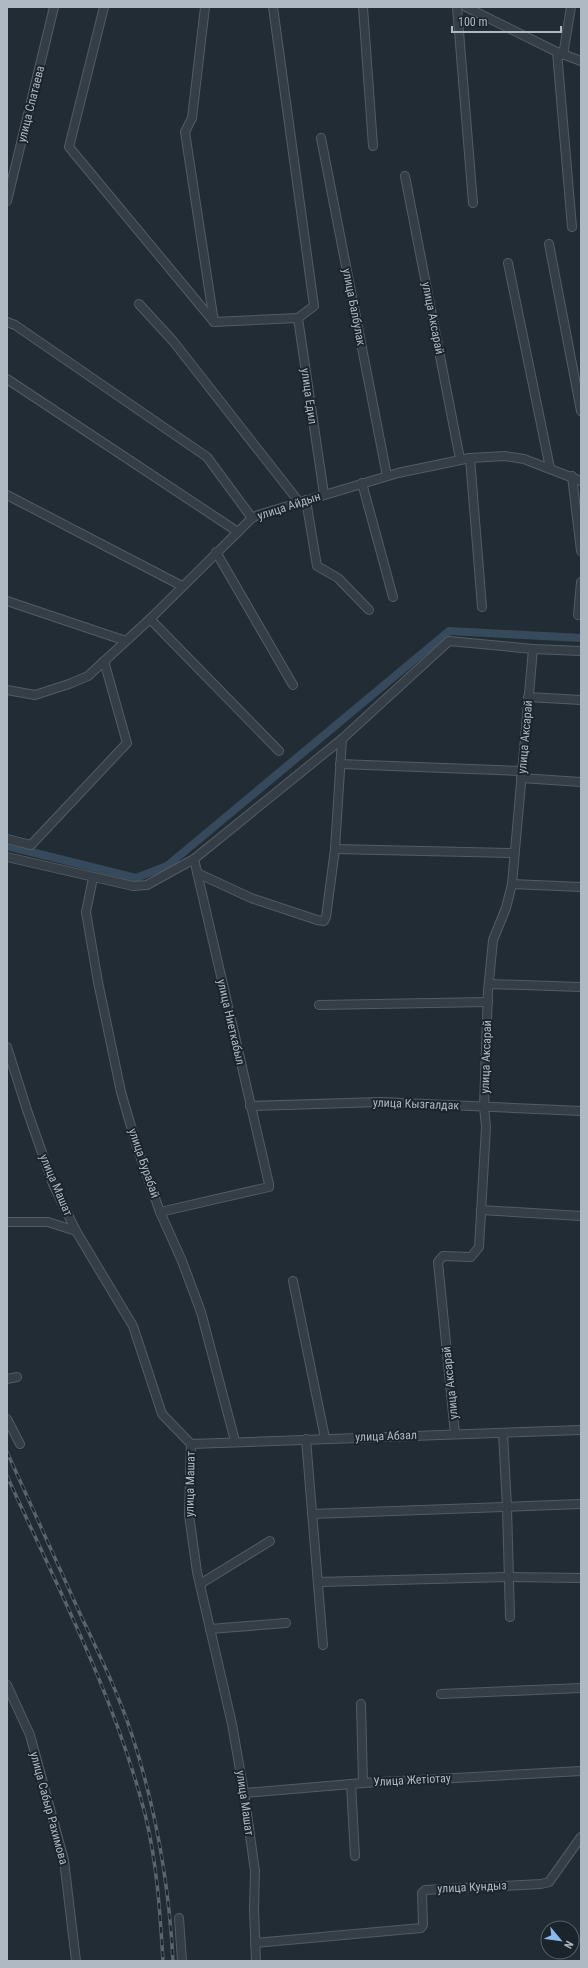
<svg xmlns="http://www.w3.org/2000/svg" width="588" height="1968" font-family="'Roboto Condensed',sans-serif">
  <style>
    .lines { fill: none; stroke-linecap: round; stroke-linejoin: round }
    .canal { stroke: #364a5b; stroke-width: 8 }
    .minor-casing { stroke: #525c64; stroke-width: 10 }
    .minor { stroke: #353e46; stroke-width: 8 }
    .rail-casing { stroke: #59646f; stroke-width: 3.5 }
    .rail { stroke: #1b232b; stroke-width: 2; stroke-dasharray: 6; stroke-linecap: butt }
    .labels { text-anchor: middle; dominant-baseline: central; stroke-width: 4; stroke-linejoin: round; paint-order: stroke }
    .street-label { font-size: 12px; fill: #afb9c3; stroke: #1b232b }
  </style>
  <rect width="100%" height="100%" fill="#222c35"/>
  <g class="lines">
    <path class="canal" d="M7 846 136 878 167 866 449 631 581 638"/>
    <defs>
      <g id="minor">
        <path d="M104 7 69 147 214 322"/>
        <path d="M205 7 192 118 185 132 214 322 298 318"/>
        <path d="M273 7 314 306 298 318 324 494"/>
        <path d="M363 7 373 146"/>
        <path d="M457 7 473 203"/>
        <path d="M466 7 557 52 581 61"/>
        <path d="M557 52 572 227"/>
        <path d="M563 55 571 7"/>
        <path d="M321 138 387 476"/>
        <path d="M405 176 460 459"/>
        <path d="M7 201 54 7"/>
        <path d="M549 244 581 411"/>
        <path d="M508 263 550 468"/>
        <path d="M139 304 173 341 299 502"/>
        <path d="M7 322 15 325 207 457 252 518"/>
        <path d="M7 379 238 532"/>
        <path d="M470 458 482 607"/>
        <path d="M572 476 581 551"/>
        <path d="M362 483 393 597"/>
        <path d="M7 495 182 586"/>
        <path d="M306 500 317 566 338 578 369 610"/>
        <path d="M216 552 293 685"/>
        <path d="M7 601 126 641"/>
        <path d="M578 615 581 582"/>
        <path d="M150 619 279 751"/>
        <path d="M7 690 35 695 69 684 88 676 150 619 252 518 258 515 398 473 470 458 505 456 524 459 581 481"/>
        <path d="M528 697 581 700"/>
        <path d="M340 764 522 771"/>
        <path d="M521 778 581 782"/>
        <path d="M7 839 31 845 127 743 104 661"/>
        <path d="M335 849 514 853"/>
        <path d="M7 857 133 886 147 885 194 859 342 739 449 641 533 649 581 651"/>
        <path d="M197 873 251 898 317 920 324 921 326 917 335 849 342 739"/>
        <path d="M93 878 86 912 98 982 121 1092 137 1147 160 1212 182 1261 201 1312 235 1441"/>
        <path d="M512 884 581 887"/>
        <path d="M489 984 581 987"/>
        <path d="M319 1005 488 1002"/>
        <path d="M7 1047 27 1110 53 1184 76 1231 133 1326 162 1414 191 1444 189 1515 197 1572 232 1724 244 1793 255 1871 254 1909 256 1961"/>
        <path d="M250 1106 380 1102 581 1111"/>
        <path d="M481 1210 581 1216"/>
        <path d="M160 1212 269 1187V1184L194 859"/>
        <path d="M7 1222H48L76 1231"/>
        <path d="M293 1281 325 1438"/>
        <path d="M7 1379 17 1377"/>
        <path d="M7 1419 20 1444"/>
        <path d="M503 1433 507 1507 510 1617"/>
        <path d="M455 1434 438 1262 443 1256 471 1257 479 1247 486 1127 484 1107 488 991 493 940 506 908 512 884 533 649"/>
        <path d="M306 1439 323 1645"/>
        <path d="M191 1444 581 1430"/>
        <path d="M312 1514 581 1504"/>
        <path d="M318 1582 508 1577 581 1578"/>
        <path d="M200 1584 270 1541"/>
        <path d="M210 1629 286 1623"/>
        <path d="M7 1685 30 1735 64 1860 76 1961"/>
        <path d="M441 1694 581 1688"/>
        <path d="M361 1704 363 1783"/>
        <path d="M351 1784 355 1856"/>
        <path d="M244 1793 363 1783 581 1771"/>
        <path d="M179 1918 182 1961"/>
        <path d="M255 1943 421 1928 423 1925 422 1893 425 1890 541 1884 549 1882 581 1837"/>
      </g>
    </defs>
    <use href="#minor" class="minor-casing"/>
    <use href="#minor" class="minor"/>
    <defs>
      <g id="rail">
        <path d="M7 1452C32 1507 57 1562 82 1618 100 1656 119 1695 132 1735 156 1809 169 1884 173 1961"/>
        <path d="M7 1476C57 1586 115 1697 145 1814 157 1862 160 1912 163 1961"/>
      </g>
    </defs>
    <use href="#rail" class="rail-casing"/>
    <use href="#rail" class="rail"/>
  </g>
  <g class="labels">
    <g class="street-label">
      <text transform="translate(31 104) rotate(-76)">улица Спатаева</text>
      <text transform="translate(354 307) rotate(79)">улица Балбулак</text>
      <text transform="translate(433 318) rotate(79)">улица Аксарай</text>
      <text transform="translate(309 396) rotate(82)">улица Едил</text>
      <text transform="translate(289 506) rotate(-18)">улица Айдын</text>
      <text transform="translate(525 737) rotate(-85)">улица Аксарай</text>
      <text transform="translate(231 1022) rotate(77)">улица Ниеткабыл</text>
      <text transform="translate(486 1057) rotate(-88)">улица Аксарай</text>
      <text transform="translate(416 1104) rotate(2)">улица Кызгалдак</text>
      <text transform="translate(144 1163) rotate(71)">улица Бурабай</text>
      <text transform="translate(56 1185) rotate(67)">улица Машат</text>
      <text transform="translate(450 1383) rotate(-96)">улица Аксарай</text>
      <text transform="translate(386 1436) rotate(-2)">улица Абзал</text>
      <text transform="translate(190 1484) rotate(-89)">улица Машат</text>
      <text transform="translate(412 1780) rotate(-3)">Улица Жетіотау</text>
      <text transform="translate(245 1803) rotate(82)">улица Машат</text>
      <text transform="translate(49 1808) rotate(75)">улица Сабыр Рахимова</text>
      <text transform="translate(472 1887) rotate(-3)">улица Кундыз</text>
    </g>
  </g>
  <rect width="588" height="1968" fill="none" stroke="#afb9c3" stroke-width="16"/>
  <g transform="translate(560 1940) rotate(119)"><circle r="19" fill="#1b232b" stroke="#565f68"/>
  <path d="M0-3L7 15L0 10L-7 15Z" fill="#89baee"/>
  <text y="-6" font-size="11" font-weight="bold" text-anchor="middle" fill="#afb9c3">N</text>
  </g>
  <path d="M452 26v6h109v-6" fill="none" stroke="#afb9c3" stroke-width="2"/>
  <text x="458" y="26" font-size="12" fill="#afb9c3" stroke="#1b232b" stroke-width="3" paint-order="stroke">100 m</text>
</svg>
